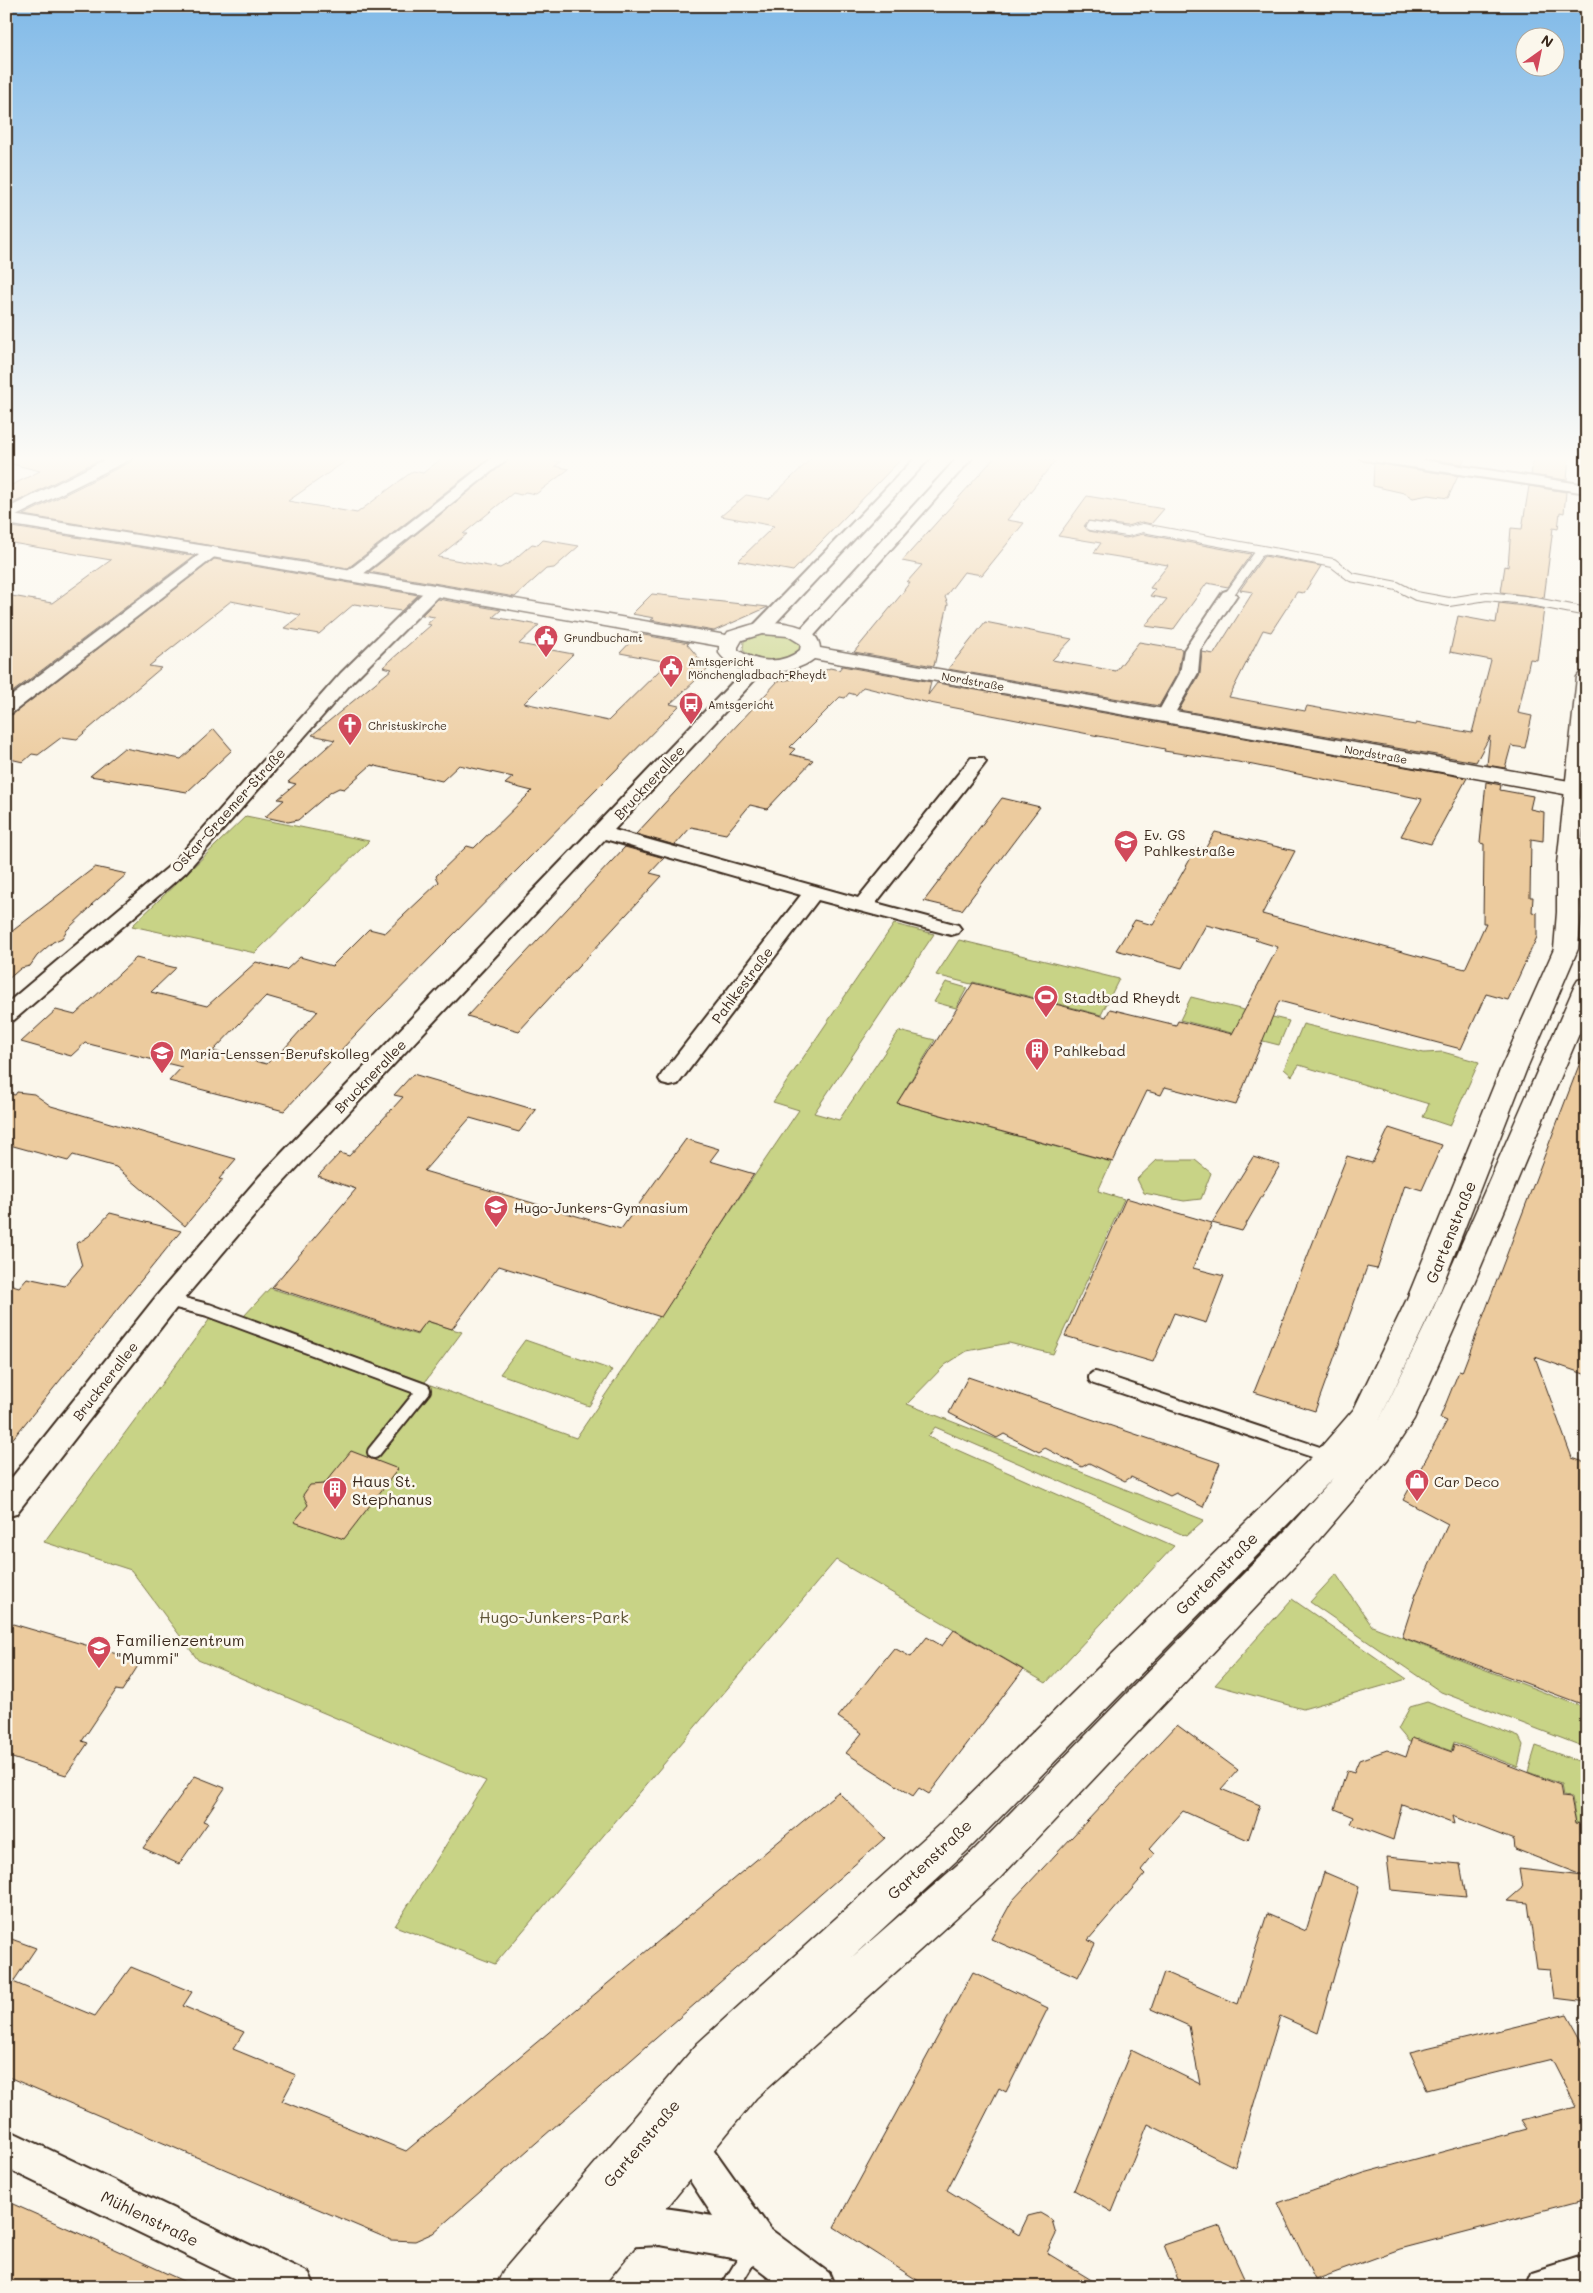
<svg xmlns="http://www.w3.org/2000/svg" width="1593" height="2293" font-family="Mali,sans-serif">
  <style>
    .green { fill: #c8d386; stroke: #827e52 }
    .building { fill: #eccb9e; stroke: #3b2a1e; fill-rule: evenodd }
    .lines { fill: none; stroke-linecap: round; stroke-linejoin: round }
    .service-far2-casing { stroke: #3b2a1e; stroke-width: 10 }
    .service-far1-casing { stroke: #3b2a1e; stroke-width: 16 }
    .service-casing { stroke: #3b2a1e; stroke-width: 20 }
    .minor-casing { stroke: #3b2a1e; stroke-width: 4 }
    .tertiary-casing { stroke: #3b2a1e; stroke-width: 3 }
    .secondary-casing { stroke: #3b2a1e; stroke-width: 3 }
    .primary-casing { stroke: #3b2a1e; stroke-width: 3 }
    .service-far2 { stroke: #fbf7ec; stroke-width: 8 }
    .service-far1 { stroke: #fbf7ec; stroke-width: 12 }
    .service { stroke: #fbf7ec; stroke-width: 16 }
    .minor { fill: #fbf7ec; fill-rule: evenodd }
    .tertiary { fill: #fbf7ec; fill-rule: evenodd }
    .secondary { fill: #fbf7ec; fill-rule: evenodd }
    .primary { fill: #fbf7ec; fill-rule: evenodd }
    .labels { text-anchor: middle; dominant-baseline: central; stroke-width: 5; stroke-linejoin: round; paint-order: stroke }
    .far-poi-label { font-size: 11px; fill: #3b2a1e; stroke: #fbf7ec; text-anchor: start }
    .far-street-label { font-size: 11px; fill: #3b2a1e; stroke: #fbf7ec }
    .street-label { font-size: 14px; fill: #3b2a1e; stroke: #fbf7ec }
    .poi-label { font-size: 14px; fill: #3b2a1e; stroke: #fbf7ec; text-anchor: start }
    .near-street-label { font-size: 16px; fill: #3b2a1e; stroke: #fbf7ec }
    .near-poi-label { font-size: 16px; fill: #3b2a1e; stroke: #fbf7ec; text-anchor: start }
    .near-park-label { font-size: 16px; fill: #5e5438; stroke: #fbf7ec }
  </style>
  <rect width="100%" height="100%" fill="#fbf7ec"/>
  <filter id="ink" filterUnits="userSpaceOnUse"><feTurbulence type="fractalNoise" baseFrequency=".02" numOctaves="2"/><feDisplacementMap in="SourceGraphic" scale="10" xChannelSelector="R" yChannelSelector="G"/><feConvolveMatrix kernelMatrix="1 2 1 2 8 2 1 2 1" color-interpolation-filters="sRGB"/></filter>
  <g filter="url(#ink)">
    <g class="green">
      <path d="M765 633 791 636 801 643 802 647C792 666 756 663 743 650L744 641Z"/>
      <path d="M246 816 369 841 255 953 132 926Z"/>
      <path d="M894 924 934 934 814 1113 839 1120 899 1031 935 1040 897 1103 1111 1162 1098 1191 1124 1199 1053 1354 1009 1343 967 1351 945 1365 907 1404 1204 1520 1186 1536 935 1427 928 1437 1174 1546 1046 1683 836 1560 495 1964 395 1926 486 1781 198 1660 131 1570 44 1542 218 1308 243 1317 270 1288 417 1335 426 1321 462 1332 425 1382 252 1320 576 1438 799 1110 773 1102Z"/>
      <path d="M959 940 1119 979 1101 1015 973 982 971 984 936 975Z"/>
      <path d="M946 982 967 988 956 1008 934 1002Z"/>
      <path d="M1191 997 1289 1021 1279 1045 1180 1020Z"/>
      <path d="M1303 1024 1424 1053 1443 1052 1479 1062 1450 1126 1423 1117 1429 1104 1299 1065 1292 1076 1284 1069Z"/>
      <path d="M1157 1160H1195L1211 1173 1201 1199 1184 1201 1144 1193 1137 1179Z"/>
      <path d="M525 1340 612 1370 589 1406 500 1374Z"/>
      <path d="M1336 1574 1372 1626 1587 1709V1748L1441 1692 1310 1602Z"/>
      <path d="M1292 1599 1407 1679 1303 1709 1215 1685Z"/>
      <path d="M1427 1702 1519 1737 1523 1745 1518 1767 1454 1742 1451 1751 1419 1739 1409 1742 1398 1729 1410 1707Z"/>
      <path d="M1536 1746 1587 1764V1824L1576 1823 1572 1797 1563 1796 1561 1784 1528 1772Z"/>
    </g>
    <g class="building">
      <path d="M13 456H107L6 507V488L40 471 12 464Z"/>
      <path d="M135 456H353L288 501 357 513 413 471 423 473 445 456H492L348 568 23 515 132 461Z"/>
      <path d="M513 456H533L561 462 555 466 569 469 536 494 525 492 521 495 513 493 463 534H467L438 557 500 568 511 562 532 544 538 545 543 540 579 546 554 568 546 569 515 597 369 572Z"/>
      <path d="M814 456H904L793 571 738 561 774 526 721 516 746 495 769 499Z"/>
      <path d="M996 456H1024L1055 461 1007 520 1024 523 982 575 964 572 945 597 948 604 934 666 854 652 905 590H904L910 582H907L922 565 902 561Z"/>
      <path d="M1410 456H1466L1462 464Z"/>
      <path d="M1534 456H1569L1567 480 1531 475Z"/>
      <path d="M1374 463 1458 476 1448 498 1429 495 1413 498 1404 493 1373 486Z"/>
      <path d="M1529 486 1566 492 1564 513 1560 512 1558 529 1553 528 1544 598 1501 592 1505 566 1508 567 1511 528 1522 529Z"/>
      <path d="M1087 496 1164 509 1151 524 1142 522 1127 526 1088 521 1084 526 1089 531 1126 538 1143 534 1251 554 1228 587 1207 583 1173 630 1145 626 1167 599 1150 596 1155 589 1150 588 1168 565 1094 553 1101 543 1058 536Z"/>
      <path d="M6 526 194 556 6 697V595L52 603 111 560 6 542Z"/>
      <path d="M1264 556 1321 566 1304 593 1297 592 1271 632 1263 630 1229 697 1305 711 1307 706 1415 725 1416 723 1472 733 1491 660 1450 652 1458 616 1496 623 1499 603 1524 606 1544 609 1537 660 1530 659 1518 713 1532 716 1525 748 1511 746 1505 768 1487 765 1490 736 1476 762 1179 710 1200 674 1202 652 1214 654 1253 592 1240 590Z"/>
      <path d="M214 559 418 595 401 611 354 604 319 634 284 628 301 615 231 601 149 666 161 668 77 739 62 737 38 755 32 754 23 762 6 758V716L13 714Z"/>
      <path d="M652 594 768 607 714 631 651 620 654 618 632 614Z"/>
      <path d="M438 599 501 610 493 617 539 625 519 644 573 654 524 703 608 721 668 662 620 653 638 634 689 643 687 644 708 669 670 704 679 706 371 1018 284 1111 169 1081 182 1067 85 1043 71 1056 21 1042 56 1010 75 1015 136 958 176 968 151 992 207 1006 256 962 286 970 300 957 332 966 369 929 385 933 439 882 436 876 467 846 474 848 532 791 505 784 513 777 459 765 442 781 371 765 344 789 339 788 331 792 298 820 288 822 265 817 284 800 278 799 296 784 288 782 335 740 312 735 392 669 383 667 431 625 427 624 435 617 422 615ZM266 996 318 1011 275 1059 272 1058 267 1064 213 1051Z"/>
      <path d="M985 622 1072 639 1052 660 1116 671 1139 642 1182 649 1178 672 1159 706 948 669Z"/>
      <path d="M842 666 931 682 928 695 937 683 1467 778 1431 844 1401 836 1422 799 1238 762 1164 751 1165 749 925 702 863 687 856 695 849 693 845 698 840 697 790 747 795 749 790 754 813 760 767 809 750 805 726 834 691 827 675 845 636 834 778 681 811 677 830 668 839 670Z"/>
      <path d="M214 729 232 750 187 792 90 776 124 748 181 759Z"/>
      <path d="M1486 782 1501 785 1500 790 1533 796 1530 809 1544 812 1543 841 1531 839 1530 897H1533L1532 912 1537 913V937L1508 1000 1486 994 1461 1049 1279 1001 1236 1105 1165 1087 1161 1095 1147 1091 1113 1162 897 1103 973 983 1106 1017 1110 1009 1176 1025 1178 1021 1232 1034 1278 947 1255 940 1257 938 1206 925 1182 968 1116 950 1135 920 1153 925 1197 847 1205 849 1215 832 1295 851 1262 914 1465 969 1486 923H1483L1484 844 1480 843Z"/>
      <path d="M1002 798 1040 807 962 910 924 901Z"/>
      <path d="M625 847 664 858 650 873 662 876 519 1031 467 1016Z"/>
      <path d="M95 867 127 874 91 905H93L67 930 62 938 53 942 37 956 30 966 21 968 6 981V936Z"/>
      <path d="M1584 1052 1587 1053V1375L1535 1357 1572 1458 1587 1463V1706L1402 1637 1416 1594 1448 1524 1403 1500 1447 1421 1440 1418 1459 1371 1462 1372Z"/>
      <path d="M413 1074 536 1110 519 1132 470 1118 424 1171 621 1229 686 1139 719 1149 710 1161 754 1174 661 1317 499 1266 452 1329 427 1321 417 1334 272 1287 356 1189 318 1176 340 1153 349 1156 403 1097 394 1095Z"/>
      <path d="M17 1092 34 1094 51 1106 236 1159 219 1179 223 1180 185 1226 116 1167 73 1155 68 1161 6 1144V1093L15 1095Z"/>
      <path d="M1389 1128 1442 1145 1422 1190 1405 1185 1377 1269 1367 1267 1315 1411 1254 1392 1347 1156 1372 1163Z"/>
      <path d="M1253 1157 1280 1165 1242 1231 1212 1223Z"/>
      <path d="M1126 1198 1212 1223 1193 1268 1224 1276 1206 1323 1174 1313 1153 1362 1065 1336Z"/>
      <path d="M110 1213 181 1231 6 1447V1283L19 1287 27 1278 65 1286 82 1266 76 1244 89 1236Z"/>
      <path d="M968 1377 1220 1463 1203 1507 1176 1493 1170 1496 1131 1477 1125 1481 1089 1463 1082 1467 1045 1448 1039 1452 1004 1434 997 1438 949 1413Z"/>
      <path d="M351 1451 398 1469 344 1539 294 1522 308 1505 303 1495 310 1485 324 1484Z"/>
      <path d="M6 1622 141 1661 122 1691 116 1690 82 1741 88 1743 66 1775 6 1756Z"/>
      <path d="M954 1630 1023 1670 929 1794 919 1788 913 1796 846 1753 862 1733 838 1717 894 1648 911 1657 927 1637 942 1646Z"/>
      <path d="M1177 1725 1238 1770 1221 1789 1260 1805 1248 1840 1183 1811 1149 1849 1154 1854 1141 1870 1145 1874 1088 1940 1095 1944 1078 1977 991 1939 1012 1901Z"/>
      <path d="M1412 1738 1452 1752 1454 1744 1560 1785 1562 1797 1571 1798 1576 1823 1587 1825V2002L1554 1998 1550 1970 1537 1969 1528 1903 1507 1901 1522 1888 1519 1869 1584 1876 1515 1849 1514 1840 1452 1816 1454 1824 1402 1804 1393 1840 1351 1824 1354 1817 1335 1809 1347 1770 1354 1772 1359 1760 1387 1750 1406 1757Z"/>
      <path d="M195 1776 225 1788 203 1821 208 1823 179 1864 143 1848Z"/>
      <path d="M838 1792 885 1838 433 2233 415 2241 391 2240 6 2076V1937L36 1948 13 1982 95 2016 131 1967 192 1992 183 2006 244 2032 233 2049 296 2075 282 2101 406 2151Z"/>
      <path d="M1387 1857 1460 1864 1466 1897 1391 1890Z"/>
      <path d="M1324 1872 1359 1887 1318 2033 1280 2016 1235 2167 1148 2124 1112 2212 1074 2190 1131 2050 1200 2084 1189 2026 1151 2009 1164 1972 1238 2004 1267 1914 1306 1931Z"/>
      <path d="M973 1972 1048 2008 1006 2092 999 2088 947 2190 1019 2235 1028 2216 1040 2213 1052 2220 1056 2234 1047 2253 1103 2287H928L834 2227Z"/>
      <path d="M1567 2014 1587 2050V2200L1400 2249 1315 2280 1278 2203 1364 2173 1527 2129 1521 2120 1576 2106 1552 2059 1427 2090 1410 2052Z"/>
      <path d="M6 2201 101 2243 196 2287H6Z"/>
      <path d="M1220 2226 1248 2287H1181L1164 2245Z"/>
    </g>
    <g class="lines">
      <defs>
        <g id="service-far2">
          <path d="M1090 526 1127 532 1143 528 1333 563 1351 577 1397 586 1416 596 1449 602 1487 596 1525 600 1587 612"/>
          <path d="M1229 595 1261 550"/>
        </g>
        <g id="service-far1">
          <path d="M168 1300 208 1310 424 1390 374 1452"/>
          <path d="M1095 1378 1331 1457"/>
        </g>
        <path id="service" d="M730 2287 753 2249"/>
        <g id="minor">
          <path d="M495 456H511L357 579H345L343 576 345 573Z"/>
          <path d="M917 456H932L767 632H755L753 628 755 624Z"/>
          <path d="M959 456H974L810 640H798L796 636 798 632Z"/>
          <path d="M1357 456H1395L1587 485V493L1364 460Z"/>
          <path d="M212 547 220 552 217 555 12 713 6 714V700L207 549Z"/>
          <path d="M435 585 443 590 441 593 353 681 186 872 14 1020 6 1022V1004L172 864 341 673 429 587Z"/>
          <path d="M1229 590 1237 595 1200 650 1198 673 1171 720H1159L1156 716 1180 673 1184 650 1223 592Z"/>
          <path d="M758 661 764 662 767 666 764 670 614 830 858 898 971 758H983L986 762 983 766 876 903 958 925 961 929 958 933 951 935 818 900 678 1084 670 1086 662 1084 659 1079 662 1074 801 895 605 839 277 1189 177 1307 16 1514 6 1517V1485L159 1293 259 1177 752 662Z"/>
          <path d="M689 2127 702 2133 770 2229 829 2273 835 2287H782L748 2261 660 2245 621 2247 607 2242 602 2228 607 2214C641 2200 678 2210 713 2216L676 2159 670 2146 676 2133Z"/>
          <path d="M6 2129 309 2273 315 2287H252L6 2168Z"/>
          <path d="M1587 2256V2287H1527L1533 2273Z"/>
        </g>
        <path id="tertiary" d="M6 514 212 547 726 635 728 632C738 629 749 625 759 623 777 620 819 624 820 648L1575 782 1583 784 1586 789 1583 794 1575 796 814 659C792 677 737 679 719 653V646L212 557 6 524ZM762 634 788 636 801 644 800 650C782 665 757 663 738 650V647L742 640Z"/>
        <path id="secondary" d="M112 456H133L131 459 6 521V509Z"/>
        <path id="primary" d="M1587 671V786L1579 864 1581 912 1578 949 1527 1068 1437 1299 1378 1423 1433 1309 1575 985 1578 980 1587 978V1015L1463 1309 1414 1419 1388 1459 1309 1551 1000 1878 756 2098 602 2287H496L503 2271 698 2043 940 1824 1315 1454 1354 1409 1407 1299 1501 1068 1554 949 1557 912V864L1577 677 1580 673ZM1333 1478 1285 1531 972 1852 851 1958 968 1850Z"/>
      </defs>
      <use href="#service-far2" class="service-far2-casing"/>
      <use href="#service-far1" class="service-far1-casing"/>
      <use href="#service" class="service-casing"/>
      <use href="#minor" class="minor-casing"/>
      <use href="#tertiary" class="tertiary-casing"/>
      <use href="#secondary" class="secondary-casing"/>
      <use href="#primary" class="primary-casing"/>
      <use href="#service-far2" class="service-far2"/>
      <use href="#service-far1" class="service-far1"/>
      <use href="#service" class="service"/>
      <use href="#minor" class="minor"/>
      <use href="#tertiary" class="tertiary"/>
      <use href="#secondary" class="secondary"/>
      <use href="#primary" class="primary"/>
    </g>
  </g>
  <linearGradient id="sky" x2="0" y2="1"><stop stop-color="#81bae8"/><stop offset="0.59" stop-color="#fdfbf6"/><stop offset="1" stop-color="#fdfbf6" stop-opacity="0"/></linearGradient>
  <rect width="1593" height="777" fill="url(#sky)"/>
  <defs>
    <symbol id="civic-pin" viewBox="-11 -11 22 30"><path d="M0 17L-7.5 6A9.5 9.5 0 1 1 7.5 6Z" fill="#d1495b" stroke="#fbf7ec"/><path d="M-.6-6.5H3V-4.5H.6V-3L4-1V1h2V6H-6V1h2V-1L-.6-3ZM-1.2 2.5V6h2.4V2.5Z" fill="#fff"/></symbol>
    <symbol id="bus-pin" viewBox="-11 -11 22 30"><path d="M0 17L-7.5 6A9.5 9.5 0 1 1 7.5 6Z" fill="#d1495b" stroke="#fbf7ec"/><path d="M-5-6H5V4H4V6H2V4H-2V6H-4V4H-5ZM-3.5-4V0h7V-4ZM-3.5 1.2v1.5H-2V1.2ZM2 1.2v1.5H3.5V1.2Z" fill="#fff"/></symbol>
    <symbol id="church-pin" viewBox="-11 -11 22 30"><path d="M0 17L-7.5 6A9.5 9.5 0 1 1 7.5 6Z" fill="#d1495b" stroke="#fbf7ec"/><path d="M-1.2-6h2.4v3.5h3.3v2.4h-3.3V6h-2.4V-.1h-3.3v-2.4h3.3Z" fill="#fff"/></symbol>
    <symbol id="school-pin" viewBox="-11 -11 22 30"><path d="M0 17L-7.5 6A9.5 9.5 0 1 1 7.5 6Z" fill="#d1495b" stroke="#fbf7ec"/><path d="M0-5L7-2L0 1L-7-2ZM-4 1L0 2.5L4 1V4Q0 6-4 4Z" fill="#fff"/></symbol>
    <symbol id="stadium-pin" viewBox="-11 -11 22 30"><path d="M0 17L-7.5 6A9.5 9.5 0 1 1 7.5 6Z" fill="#d1495b" stroke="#fbf7ec"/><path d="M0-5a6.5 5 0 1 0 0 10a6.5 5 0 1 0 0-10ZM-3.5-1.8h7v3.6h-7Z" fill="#fff"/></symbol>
    <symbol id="building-pin" viewBox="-11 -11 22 30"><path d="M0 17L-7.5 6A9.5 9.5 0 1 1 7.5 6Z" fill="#d1495b" stroke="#fbf7ec"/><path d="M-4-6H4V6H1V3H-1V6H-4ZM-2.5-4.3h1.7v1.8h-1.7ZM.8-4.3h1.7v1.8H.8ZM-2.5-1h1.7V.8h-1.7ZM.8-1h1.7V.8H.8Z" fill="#fff"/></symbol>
    <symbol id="university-pin" viewBox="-11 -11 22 30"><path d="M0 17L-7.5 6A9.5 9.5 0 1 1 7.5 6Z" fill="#d1495b" stroke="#fbf7ec"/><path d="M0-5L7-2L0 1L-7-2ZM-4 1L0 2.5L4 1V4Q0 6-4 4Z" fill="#fff"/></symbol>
    <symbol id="shop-pin" viewBox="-11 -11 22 30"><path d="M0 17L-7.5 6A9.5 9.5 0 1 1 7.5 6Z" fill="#d1495b" stroke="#fbf7ec"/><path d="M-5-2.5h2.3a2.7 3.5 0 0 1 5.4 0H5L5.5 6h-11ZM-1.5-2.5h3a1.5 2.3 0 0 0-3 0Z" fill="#fff"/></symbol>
  </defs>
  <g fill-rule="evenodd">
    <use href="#civic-pin" x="532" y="623" width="28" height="38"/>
    <use href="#civic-pin" x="657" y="653" width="28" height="38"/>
    <use href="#bus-pin" x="677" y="690" width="28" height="38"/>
    <use href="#church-pin" x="336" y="711" width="28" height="38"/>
    <use href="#school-pin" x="1112" y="828" width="28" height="38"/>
    <use href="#stadium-pin" x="1032" y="983" width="28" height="38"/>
    <use href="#building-pin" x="1023" y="1036" width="28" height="38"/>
    <use href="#university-pin" x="148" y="1039" width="28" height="38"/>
    <use href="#school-pin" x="482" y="1193" width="28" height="38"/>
    <use href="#shop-pin" x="1403" y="1467" width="28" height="38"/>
    <use href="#building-pin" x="321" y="1475" width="28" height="38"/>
    <use href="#school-pin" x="85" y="1634" width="28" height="38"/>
  </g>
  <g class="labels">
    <g class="far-poi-label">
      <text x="564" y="637">Grundbuchamt</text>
      <text x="688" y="661">Amtsgericht<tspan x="688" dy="13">Mönchengladbach-Rheydt</tspan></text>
      <text x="708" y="704">Amtsgericht</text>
      <text x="368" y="725">Christuskirche</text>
    </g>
    <g class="far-street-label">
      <text transform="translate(973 681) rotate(10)">Nordstraße</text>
      <text transform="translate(1376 754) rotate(10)">Nordstraße</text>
    </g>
    <g class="street-label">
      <text transform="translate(649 782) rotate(-47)">Brucknerallee</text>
      <text transform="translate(228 810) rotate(-48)">Oskar-Graemer-Straße</text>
      <text transform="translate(742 985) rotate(-53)">Pahlkestraße</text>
      <text transform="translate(370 1076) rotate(-46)">Brucknerallee</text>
      <text transform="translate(105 1381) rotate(-52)">Brucknerallee</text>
    </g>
    <g class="poi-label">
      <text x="1144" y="834">Ev. GS<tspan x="1144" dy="16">Pahlkestraße</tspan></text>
      <text x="1064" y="997">Stadtbad Rheydt</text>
      <text x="1054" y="1050">Pahlkebad</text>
      <text x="180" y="1053">Maria-Lenssen-Berufskolleg</text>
      <text x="514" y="1207">Hugo-Junkers-Gymnasium</text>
      <text x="1434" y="1481">Car Deco</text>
    </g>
    <g class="near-street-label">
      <text transform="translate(1450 1232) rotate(-68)">Gartenstraße</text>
      <text transform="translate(1216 1573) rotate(-45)">Gartenstraße</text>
      <text transform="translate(929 1859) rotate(-43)">Gartenstraße</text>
      <text transform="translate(641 2143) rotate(-50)">Gartenstraße</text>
      <text transform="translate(150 2218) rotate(26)">Mühlenstraße</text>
    </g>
    <g class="near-poi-label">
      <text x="352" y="1480">Haus St.<tspan x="352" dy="18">Stephanus</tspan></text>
      <text x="116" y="1639">Familienzentrum<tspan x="116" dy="18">"Mummi"</tspan></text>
    </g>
    <g class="near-park-label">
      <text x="554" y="1616">Hugo-Junkers-Park</text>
    </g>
  </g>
  <rect width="1593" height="2293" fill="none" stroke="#fbf7ec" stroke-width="25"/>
  <rect x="12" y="12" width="1568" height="2268" fill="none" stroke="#3b2a1e" stroke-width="2" filter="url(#ink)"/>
  <g transform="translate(1540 52) rotate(33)"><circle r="24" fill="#fbf7ec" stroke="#aea59a"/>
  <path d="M0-4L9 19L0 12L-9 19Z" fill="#d1495b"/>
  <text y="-8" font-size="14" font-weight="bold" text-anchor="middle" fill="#3b2a1e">N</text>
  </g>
</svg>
